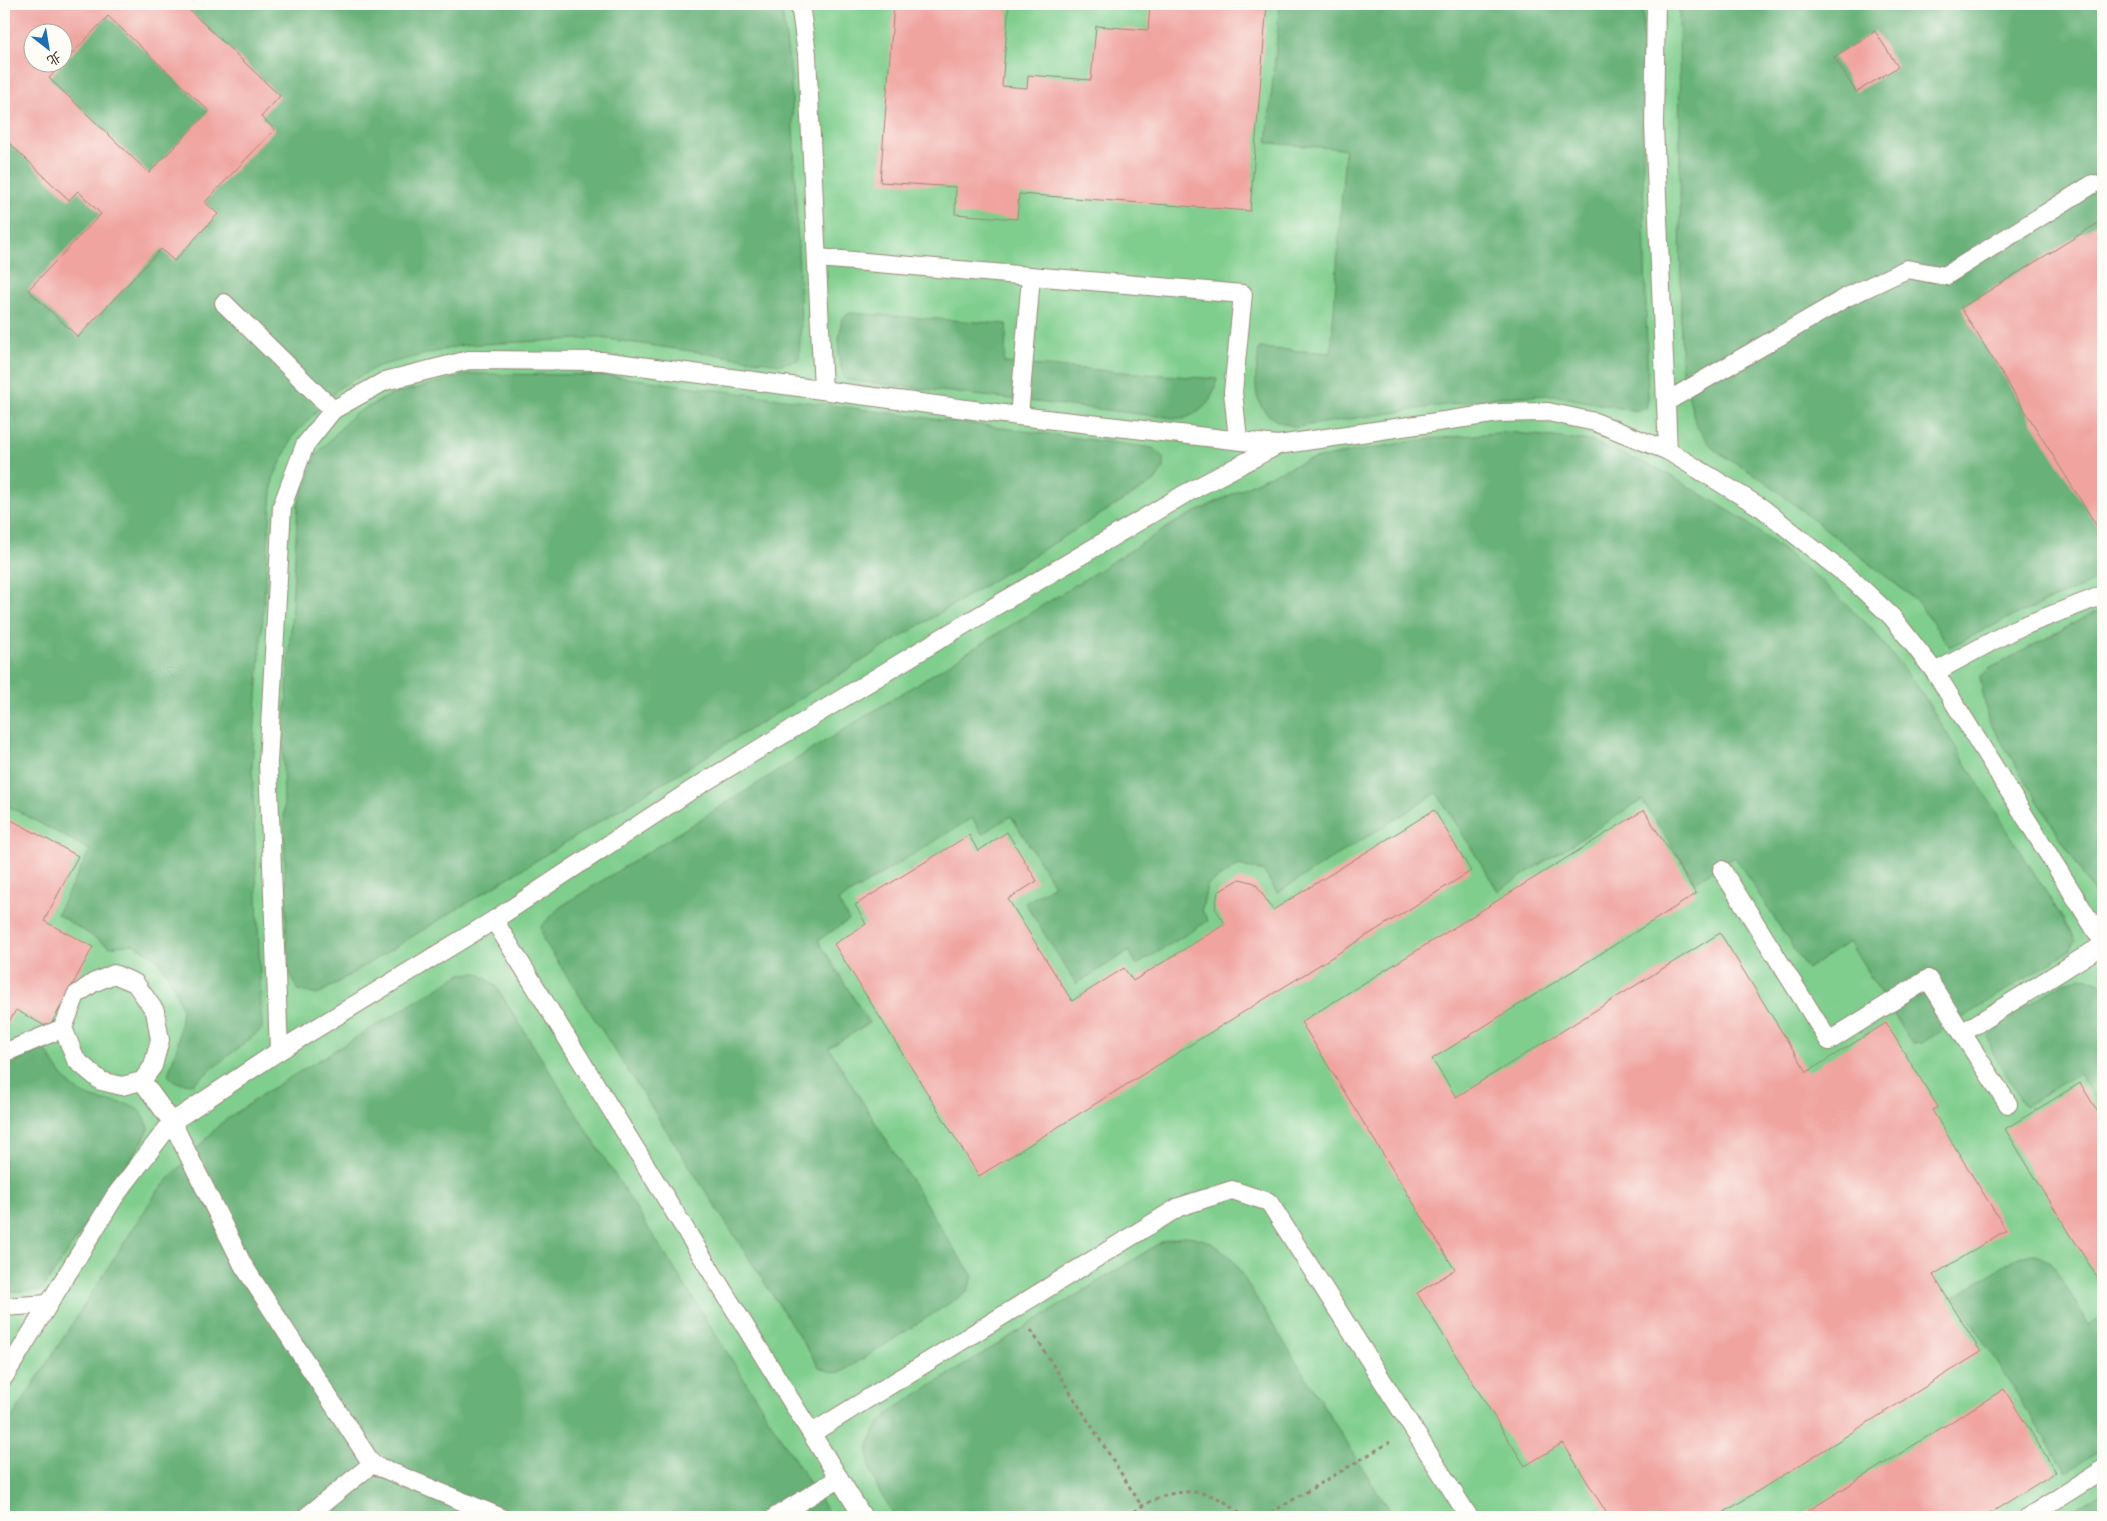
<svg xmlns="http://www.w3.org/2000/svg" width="2107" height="1521" font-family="Mali,'LXGW WenKai TC',sans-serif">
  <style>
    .green { fill: #7fce8d; stroke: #5d7c56; fill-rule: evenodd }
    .forest { fill: #67b178; stroke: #516e4b; fill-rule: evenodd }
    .building { fill: #f0a4a0; fill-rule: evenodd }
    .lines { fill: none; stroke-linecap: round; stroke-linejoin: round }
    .lane-casing { stroke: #988776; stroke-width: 20 }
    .path { stroke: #988776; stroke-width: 3; stroke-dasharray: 4 4; stroke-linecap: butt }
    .lane { stroke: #fff; stroke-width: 18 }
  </style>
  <rect width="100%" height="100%" fill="#fdfcf7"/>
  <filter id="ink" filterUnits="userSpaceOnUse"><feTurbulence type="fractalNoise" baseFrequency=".02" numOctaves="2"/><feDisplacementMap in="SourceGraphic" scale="10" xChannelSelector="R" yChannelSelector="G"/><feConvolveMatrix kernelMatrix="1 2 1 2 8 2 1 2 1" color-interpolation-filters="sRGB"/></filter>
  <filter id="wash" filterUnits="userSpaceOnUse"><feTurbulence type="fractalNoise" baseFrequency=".0096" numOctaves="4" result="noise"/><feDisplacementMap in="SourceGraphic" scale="20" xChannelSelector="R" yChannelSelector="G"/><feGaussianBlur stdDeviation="1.12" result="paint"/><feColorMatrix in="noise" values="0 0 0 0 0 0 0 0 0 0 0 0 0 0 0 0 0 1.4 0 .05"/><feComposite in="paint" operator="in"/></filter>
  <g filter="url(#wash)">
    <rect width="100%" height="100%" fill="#f6e4ce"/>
    <path class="green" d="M4 4H2103V1517H4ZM32 32H62V62H32Z"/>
    <g class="forest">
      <path d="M4 4H781L791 76 801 321 799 360 781 364 600 338 463 345 378 366 339 388 293 436 273 479 252 764 262 1029 193 1084 175 1082 168 1075 178 1044 182 1010 173 984 159 960 134 944 110 947 57 914 90 850 4 804ZM32 32H62V62H32Z"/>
      <path d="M1280 4H1643L1642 112 1648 400 1646 408 1640 411 1630 410 1553 395 1500 397 1296 427C1289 425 1280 423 1274 419 1248 402 1257 375 1259 348L1331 353 1345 149 1267 143Z"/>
      <path d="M1679 4H2103V578L2011 617 1950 647 1916 600 1766 482 1715 450 1696 426 1681 365Z"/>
      <path d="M850 313 1007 324 1004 363 1217 379C1211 403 1207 409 1183 419L846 380C835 357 839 342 842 318Z"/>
      <path d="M469 374 604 375 1153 448 1163 457V468L1155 481 317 995 298 990 287 967 283 759 298 504 317 454 354 414 391 395Z"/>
      <path d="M1506 432 1591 441 1659 469 1738 516 1815 575 1871 628 1918 687 2076 940 2070 950 1922 1043 1912 1044 1849 942 1807 969 1735 857 1695 882 1642 800 1498 891 1437 793 1277 893 1264 872 1239 865 1207 885 1202 910 1208 921 1137 965 1129 951 1076 984 1025 903 1054 885 1011 816 982 834 972 818 838 901 849 920 818 940 869 1023 829 1048 952 1246 973 1276 967 1292 842 1372 833 1373 819 1367 543 939 541 926 560 907 1176 522 1264 478 1308 460 1419 440Z"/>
      <path d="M2103 610V907L1988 720 1980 677 1989 669 2091 614Z"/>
      <path d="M478 973 495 985 831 1517H4V1430L156 1193 220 1124 266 1092 461 974Z"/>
      <path d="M2082 977 2100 983 2103 988V1112L2079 1073 2025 1106 1993 1053 1988 1038 2000 1022 2063 983Z"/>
      <path d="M45 1049C56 1066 66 1086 85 1095 111 1108 138 1093 149 1128L143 1141 42 1290 4 1292V1067Z"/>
      <path d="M1186 1236C1205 1238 1218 1245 1232 1259L1393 1517H895C869 1476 850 1443 897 1407L1163 1241Z"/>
      <path d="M2034 1254 2051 1262 2089 1325 2103 1317V1449L2066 1472 1955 1296 2018 1257Z"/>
      <path d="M2103 1491V1517H2061Z"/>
    </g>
    <g id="blocks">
      <g class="building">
        <path d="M4 4H183L280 96 261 117 275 129 205 202 218 214 174 261 161 249 78 337 28 290 101 214 78 191 69 200 4 138ZM108 16 209 111 149 173 49 78ZM32 32H62V62H32Z"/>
        <path d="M894 4H1009L1002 86 1027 88 1028 75 1091 80 1096 26 1148 30 1150 4H1267L1250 211 1019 194 1017 219 955 214 956 187 880 182Z"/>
        <path d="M1875 31 1898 67 1856 92 1834 57Z"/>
        <path d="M2103 220V536L1961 308Z"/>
        <path d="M1434 810 1471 871 979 1176 834 944 866 924 855 905 969 835 978 851 1007 832 1037 881 1008 899 1072 1001 1124 968 1133 981 1225 924 1215 908 1218 892 1240 879 1255 883 1273 910Z"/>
        <path d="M1644 810 1696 894 1432 1059 1456 1097 1720 933 1807 1072 1886 1023 1938 1107 1932 1110 2006 1230 1933 1275 1981 1352 1718 1516 1719 1517H1609L1563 1443 1525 1466 1417 1293 1455 1270 1301 1022Z"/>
        <path d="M4 816 78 856 44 921 93 947 49 1028 16 1010 7 1025 4 1023Z"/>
        <path d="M2080 1083 2103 1120V1280L2100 1282 2005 1129Z"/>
        <path d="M2004 1389 2056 1472 1984 1517H1798Z"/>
      </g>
    </g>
  </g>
  <g filter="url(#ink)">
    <use href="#blocks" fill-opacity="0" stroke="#988776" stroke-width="1"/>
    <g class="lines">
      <defs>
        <g id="lane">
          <path d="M800 4 807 54 823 390"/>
          <path d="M1656 4 1654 125 1668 451"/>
          <path d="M818 258 1243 294 1233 392 1238 439"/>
          <path d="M224 303 333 410"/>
          <path d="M1666 402 1847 297 1907 269 1945 276 2093 184"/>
          <path d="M1019 416 1031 277"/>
          <path d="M1935 672 2013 630 2103 595"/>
          <path d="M1722 870 1829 1041 1928 979 1962 1033"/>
          <path d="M279 1051 268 763 282 506 305 445 333 410 385 381 469 360 602 361 1019 416 1278 445 1499 413 1548 412 1595 422 1668 451 1762 508 1855 582 1892 617 1935 672 2103 942"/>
          <path d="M4 1053 63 1028"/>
          <path d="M142 1081 122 1086 101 1081 76 1060 63 1028 76 995 93 983 114 974 135 983 155 1011 160 1040 153 1066 142 1081 172 1122 243 1265 372 1464 500 1517"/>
          <path d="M2008 1104 1962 1033 2103 945"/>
          <path d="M4 1307 48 1304"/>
          <path d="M4 1377 115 1196 172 1122 279 1051 494 920"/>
          <path d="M812 1433 1179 1207 1232 1190 1269 1202 1469 1517"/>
          <path d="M306 1517 372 1464"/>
          <path d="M775 1517 839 1478"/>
          <path d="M863 1517 494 920 690 791 945 636 1183 495 1278 445"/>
          <path d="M2028 1517 2103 1470"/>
        </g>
      </defs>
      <use href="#lane" class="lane-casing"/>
      <g class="path">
        <path d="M1031 1330 1141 1505"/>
        <path d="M1128 1517C1162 1486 1210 1481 1243 1517"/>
        <path d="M1264 1517 1390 1442"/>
      </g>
      <use href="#lane" class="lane"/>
    </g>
  </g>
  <rect width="2107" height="1521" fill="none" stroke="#fdfcf7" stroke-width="20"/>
  <g transform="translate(48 48) rotate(149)"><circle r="24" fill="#fdfcf7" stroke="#afa8a0"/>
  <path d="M0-4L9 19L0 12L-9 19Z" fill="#1f6fb2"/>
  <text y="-8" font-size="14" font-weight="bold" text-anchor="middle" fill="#3b2a1e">北</text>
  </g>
</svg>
